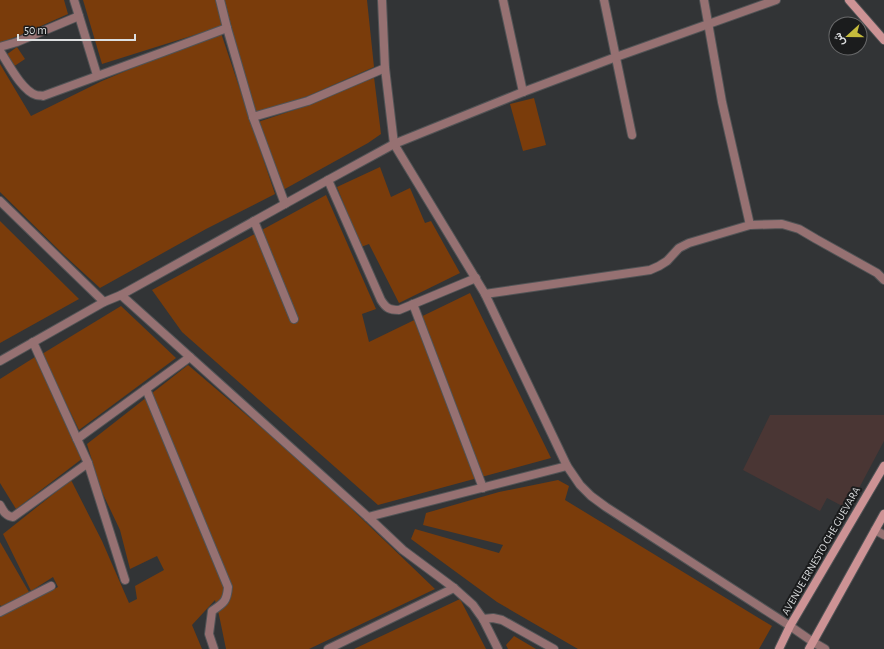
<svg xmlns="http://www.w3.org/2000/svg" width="884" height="649" font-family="'Alegreya Sans',Vazirmatn,sans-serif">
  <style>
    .education { fill: #4a3634 }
    .building { fill: #7a3c0b }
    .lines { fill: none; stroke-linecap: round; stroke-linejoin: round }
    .street-casing { stroke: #515355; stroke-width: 10 }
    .secondary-casing { stroke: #515355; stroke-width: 10 }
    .street { stroke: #967172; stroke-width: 8 }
    .secondary { stroke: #cd9395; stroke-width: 8 }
    .labels { text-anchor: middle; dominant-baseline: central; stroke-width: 4; stroke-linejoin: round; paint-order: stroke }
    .street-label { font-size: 11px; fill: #dddfe0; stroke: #1b1c1d }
  </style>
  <rect width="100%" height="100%" fill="#323436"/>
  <path class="education" d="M770 415H884V441L848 509 827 498 820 511 743 470Z"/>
  <g class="building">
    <path d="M0 0H64L68 14 23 34 0 43Z"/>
    <path d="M83 0H217L223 26 102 64Z"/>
    <path d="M223 0H367L374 67 308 96 255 113Z"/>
    <path d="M221 33 275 194 206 229 100 288 64 255 0 192V64L31 116 102 81 180 48Z"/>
    <path d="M17 47 25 59 13 67 6 55Z"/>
    <path d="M374 77 381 134 368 143 283 190 258 122 309 105Z"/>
    <path d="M534 98 546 145 523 151 510 104Z"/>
    <path d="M380 167 391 197 410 188 425 223 431 221 460 273 399 303 369 244 361 247 337 187Z"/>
    <path d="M326 195 376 309 362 314 369 342 470 293 551 458 378 505 182 332 152 290Z"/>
    <path d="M0 221 79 299 0 343Z"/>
    <path d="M121 306 176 358 79 430 42 354Z"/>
    <path d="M35 357 83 458 16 509 0 483V379Z"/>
    <path d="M188 365 309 468 435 589 309 649H226L219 615 215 600 192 625 202 649H0V617L58 587 53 577 31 591 3 534 71 480 102 541 129 603 137 599 135 586 164 570 157 556 130 569 120 530 101 490 87 444Z"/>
    <path d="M558 480 569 486 565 500 772 626 759 649H578L497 602 411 539 415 529 499 553 503 545 423 525 426 513 499 492Z"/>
    <path d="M0 542 29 592 4 609 0 605Z"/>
    <path d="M460 599 486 649H354Z"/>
    <path d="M514 636 536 649H508L506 645Z"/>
  </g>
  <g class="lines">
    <defs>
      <g id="street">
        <path d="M220 0 227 28 253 117 308 101 385 68"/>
        <path d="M382 0 385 68 394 144 485 294 567 466 580 485 591 496 606 507 790 626 813 642 825 649"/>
        <path d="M503 0 523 92"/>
        <path d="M604 0 632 135"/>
        <path d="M704 0 722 102 750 225"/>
        <path d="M79 16 97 75"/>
        <path d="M0 47 17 42 79 16 74 0"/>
        <path d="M0 51C8 63 22 91 36 95 39 96 41 95 43 96L163 52 227 28"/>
        <path d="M253 117 285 204"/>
        <path d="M328 180 381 300C386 308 389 310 399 310L476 278"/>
        <path d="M0 201 104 302"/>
        <path d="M254 221 294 319"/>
        <path d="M485 294 650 270 659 266 667 261 679 248 689 243 750 225 782 224 799 229 816 239 877 273 884 280"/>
        <path d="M121 295 368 517 403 550 454 588 473 605 483 619 498 649"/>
        <path d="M413 304 483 488"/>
        <path d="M33 342 88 463 125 580"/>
        <path d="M0 361 104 302 121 295 328 180 394 144 523 92 616 57 776 0"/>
        <path d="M146 389 228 587C227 601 224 603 212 611L209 634 214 649"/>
        <path d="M77 439 190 357"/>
        <path d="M0 505C3 510 5 516 13 517L88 463"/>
        <path d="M368 517 567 466"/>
        <path d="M875 530 884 535"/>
        <path d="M0 612 51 586"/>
        <path d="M483 619 493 618 502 620 554 649"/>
        <path d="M328 649 454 588"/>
      </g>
      <g id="secondary">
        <path d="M849 0 884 40"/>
        <path d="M779 649 790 626 884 466"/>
        <path d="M809 649 884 514"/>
      </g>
    </defs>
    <use href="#street" class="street-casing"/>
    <use href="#secondary" class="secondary-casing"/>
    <use href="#street" class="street"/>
    <use href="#secondary" class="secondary"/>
  </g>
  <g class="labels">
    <g class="street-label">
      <text transform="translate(821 551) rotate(-60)">AVENUE ERNESTO CHE GUEVARA</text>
    </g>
  </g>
  <g transform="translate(848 36) rotate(249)"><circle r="19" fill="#1b1c1d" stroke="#696a6b"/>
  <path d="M0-3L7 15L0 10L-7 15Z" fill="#c6bc3c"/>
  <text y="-6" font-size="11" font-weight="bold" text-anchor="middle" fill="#dddfe0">ش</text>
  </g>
  <path d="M18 34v6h117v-6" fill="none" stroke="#dddfe0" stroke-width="2"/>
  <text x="24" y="34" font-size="12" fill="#dddfe0" stroke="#1b1c1d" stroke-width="3" paint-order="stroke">50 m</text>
</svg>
